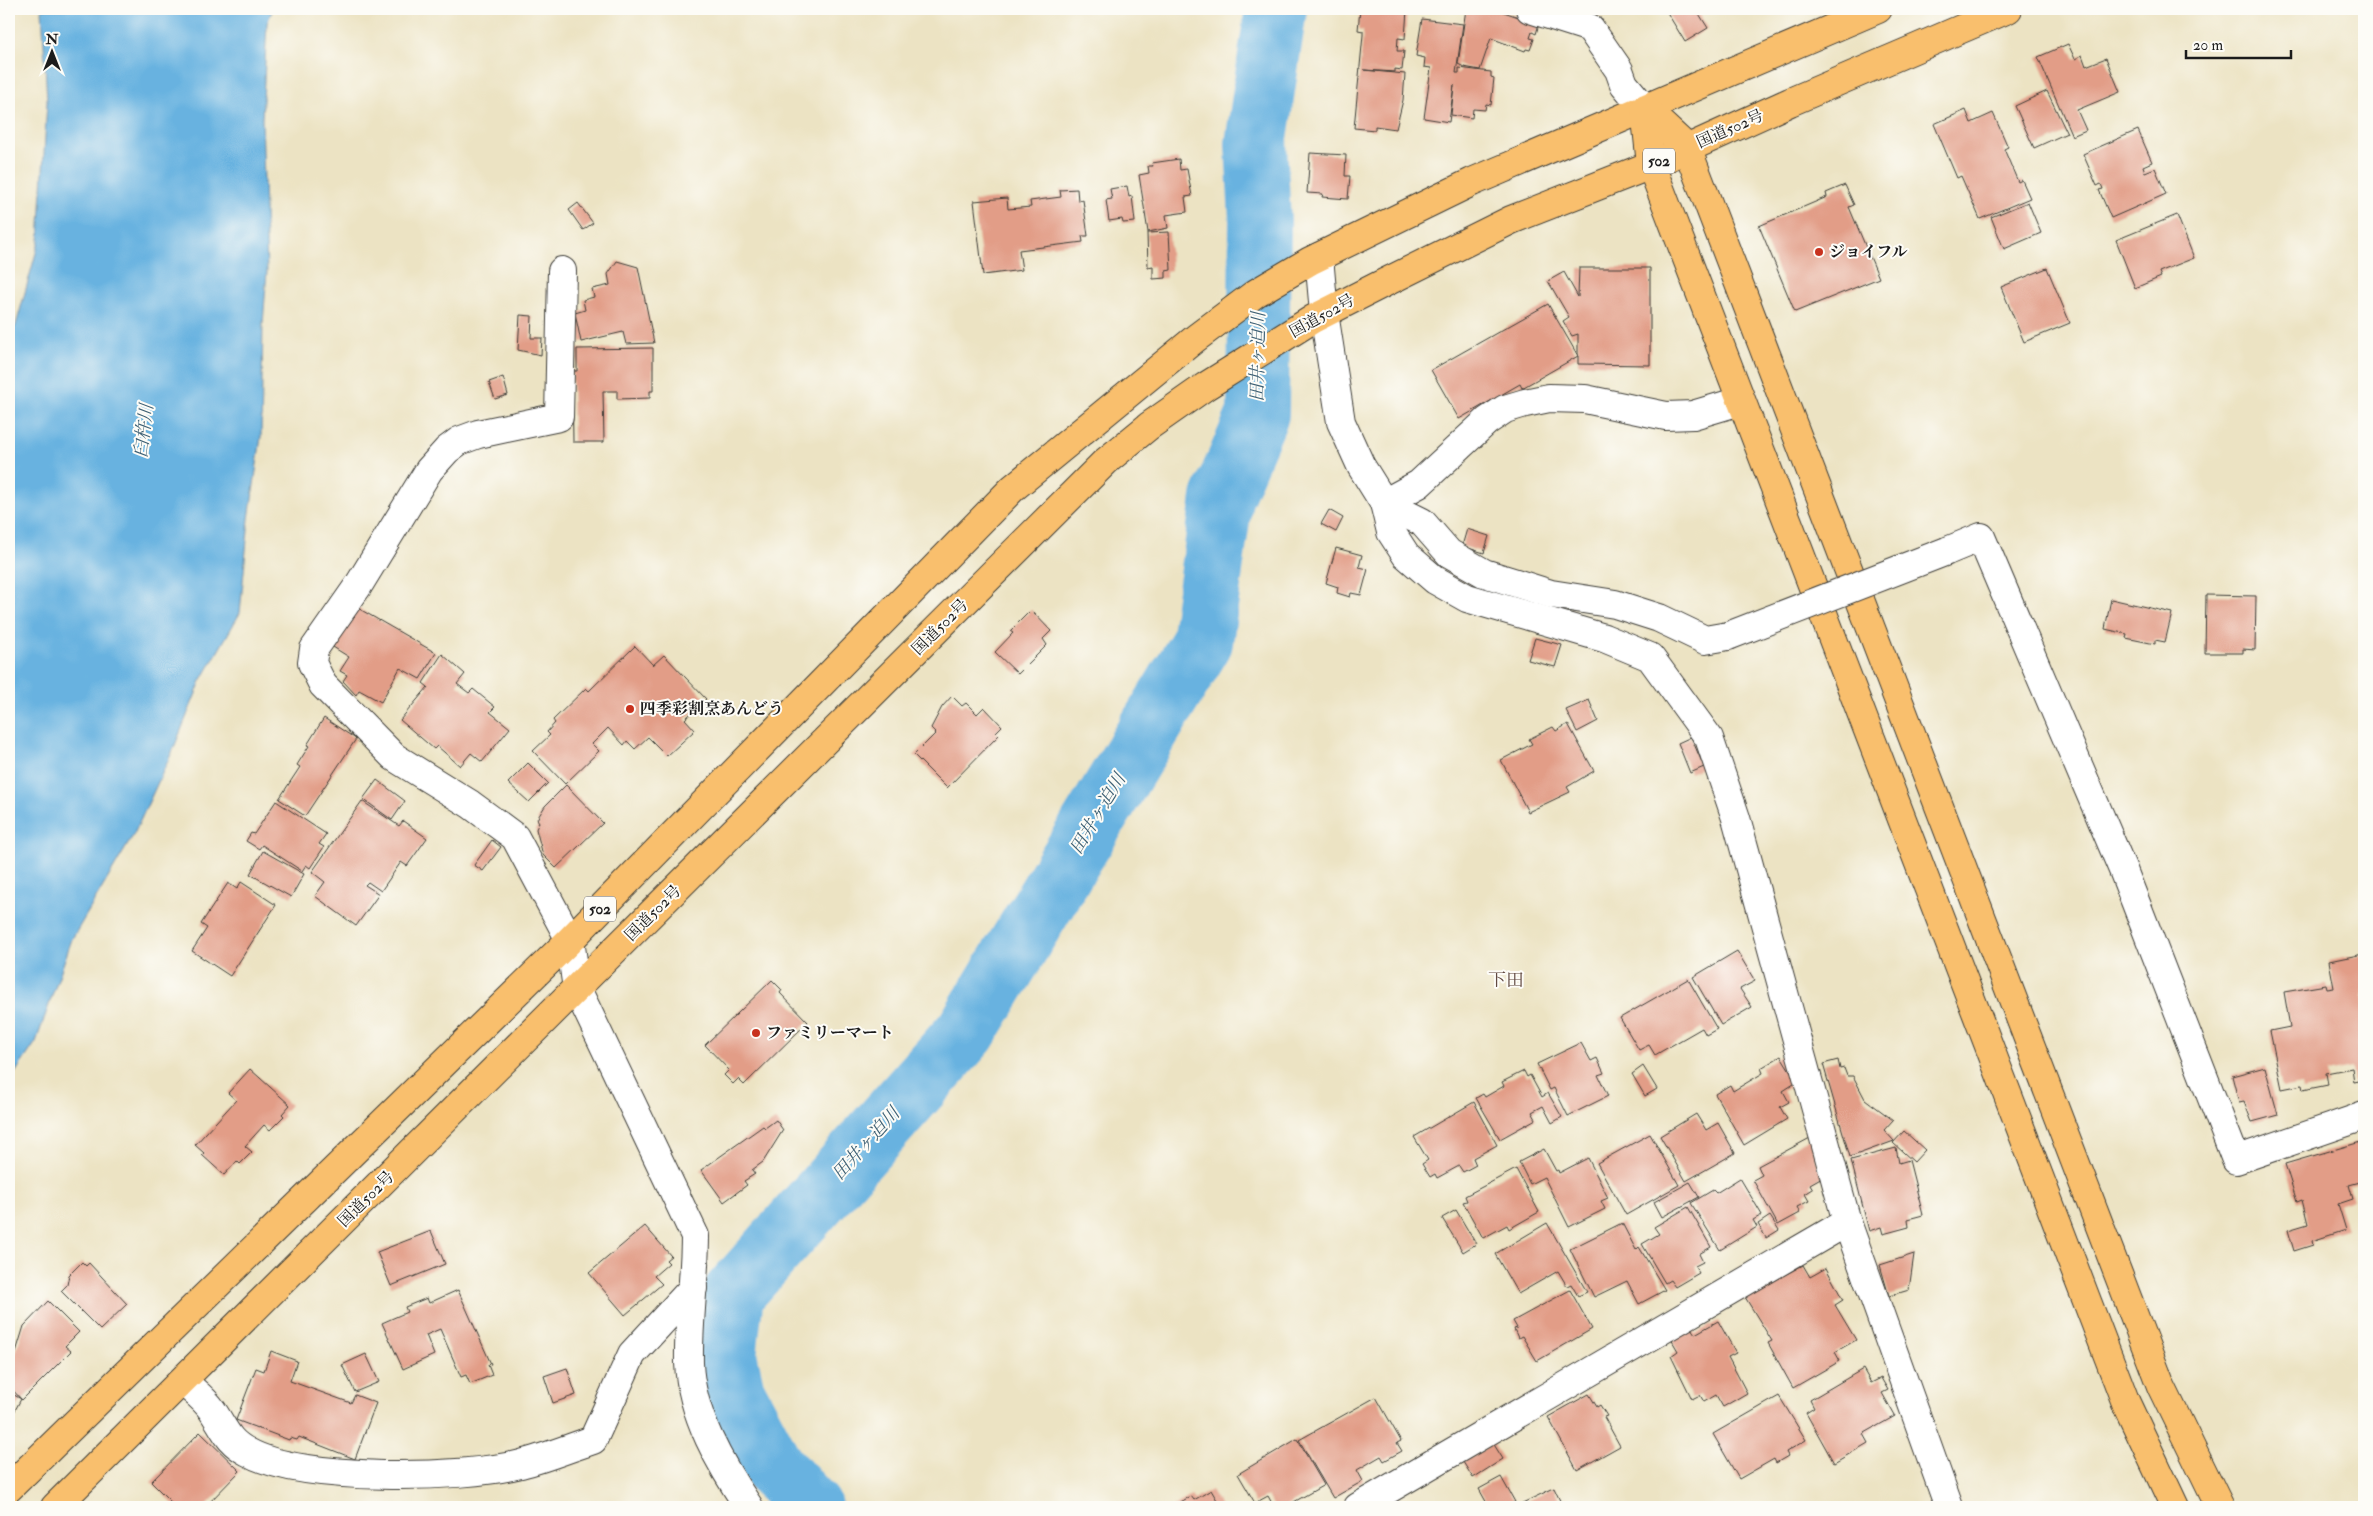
<svg xmlns="http://www.w3.org/2000/svg" width="2373" height="1516" font-family="'IM FELL Double Pica','Noto Serif JP',serif">
  <style>
    .water { fill: #68b2e0; stroke: #42677e }
    .lines { fill: none; stroke-linecap: round; stroke-linejoin: round }
    .river { stroke: #68b2e0; stroke-width: 62 }
    .building { fill: #e29d87 }
    .minor-casing { stroke: #3b3a35; stroke-width: 30 }
    .trunk-casing { stroke: #3b3a35; stroke-width: 30 }
    .motorway-casing { stroke: #3b3a35; stroke-width: 30 }
    .minor { stroke: #fff; stroke-width: 28 }
    .trunk { stroke: #f9bf6d; stroke-width: 28 }
    .motorway { stroke: #f9bf6d; stroke-width: 28 }
    .minor-bridge-casing { stroke: #3b3a35; stroke-width: 30; stroke-linecap: butt }
    .minor-bridge { stroke: #fff; stroke-width: 28 }
    .poi-dot { fill: #c8321e; stroke: #fdfcf7; stroke-width: 2 }
    .labels { text-anchor: middle; dominant-baseline: central; stroke-width: 4; stroke-linejoin: round; paint-order: stroke }
    .shield { fill: #fdfcf7; stroke: #605f5e; stroke-width: 1 }
    .shield-label { font-size: 15px; font-weight: bold; fill: #1c1c1c }
    .street-label { font-size: 16px; fill: #1c1c1c; stroke: #fdfcf7 }
    .poi-label { font-size: 16px; font-weight: bold; fill: #1c1c1c; stroke: #fdfcf7; text-anchor: start }
    .water-label { font-size: 18px; font-style: italic; fill: #3e6074; stroke: #fdfcf7 }
    .neighbourhood-label { font-size: 18px; fill: #614941; stroke: #fdfcf7 }
  </style>
  <rect width="100%" height="100%" fill="#fdfcf7"/>
  <filter id="ink" filterUnits="userSpaceOnUse"><feTurbulence type="fractalNoise" baseFrequency=".02" numOctaves="2"/><feDisplacementMap in="SourceGraphic" scale="10" xChannelSelector="R" yChannelSelector="G"/><feConvolveMatrix kernelMatrix="1 2 1 2 8 2 1 2 1" color-interpolation-filters="sRGB"/></filter>
  <filter id="wash" filterUnits="userSpaceOnUse"><feTurbulence type="fractalNoise" baseFrequency=".0096" numOctaves="4" result="noise"/><feDisplacementMap in="SourceGraphic" scale="20" xChannelSelector="R" yChannelSelector="G"/><feGaussianBlur stdDeviation="1.12" result="paint"/><feColorMatrix in="noise" values="0 0 0 0 0 0 0 0 0 0 0 0 0 0 0 0 0 1.4 0 .05"/><feComposite in="paint" operator="in"/></filter>
  <g filter="url(#wash)">
    <rect width="100%" height="100%" fill="#ece3c3"/>
    <path class="water" d="M42 9H273L267 23 262 120 267 271 263 324 261 437 249 519 240 613 201 681 173 750 134 834 72 939 36 1042 9 1082V338L16 325 39 242 47 101Z"/>
    <g class="lines">
      <path class="river" d="M811 1507 774 1468 734 1392 726 1355 733 1294 966 1032 1202 642 1222 498 1258 414 1260 221 1256 144 1276 9"/>
    </g>
    <g id="blocks">
      <g class="building">
        <path d="M1360 9H1407L1405 39 1398 38 1397 51H1404L1402 70 1395 69V72L1364 70 1405 74 1403 100 1396 129 1375 126V130L1354 128 1363 35V31L1358 30Z"/>
        <path d="M1466 9H1495L1539 24 1536 34 1532 32 1530 38 1534 39 1530 50 1526 49 1525 51 1491 38 1480 70 1464 67 1458 64Z"/>
        <path d="M1665 9H1696L1708 28 1685 42Z"/>
        <path d="M1422 19 1463 24 1456 73H1459V68L1491 72V77L1494 78 1491 105 1486 104 1485 110 1473 109 1472 118 1451 115 1454 85 1449 122 1424 118 1431 68 1424 67 1425 58 1416 56Z"/>
        <path d="M2068 44 2075 59 2082 55 2086 66 2106 58 2120 92 2077 110 2086 130 2072 136 2038 57Z"/>
        <path d="M2047 91 2067 133 2034 148 2015 106Z"/>
        <path d="M1966 110 1971 123 1993 113 2008 147 2004 149 2018 182 2022 180 2030 198 1980 219 1961 176 1957 178 1934 124Z"/>
        <path d="M2138 130 2152 162 2143 166 2145 172 2155 168 2166 194 2111 218 2099 190 2103 189 2101 184 2097 186 2083 154Z"/>
        <path d="M1310 153 1346 155 1345 176H1350L1348 199 1322 197 1323 194 1307 193Z"/>
        <path d="M1179 159 1180 170 1187 169 1192 196 1185 197 1187 212 1166 215 1168 228 1148 232 1139 175 1149 173 1148 166H1153L1152 163Z"/>
        <path d="M1845 185 1854 205 1849 207 1879 278 1795 312 1759 226 1827 197 1826 193Z"/>
        <path d="M1127 186 1129 197 1132 196 1135 222 1123 223 1122 219 1109 221 1106 200 1112 199 1110 189Z"/>
        <path d="M1077 189 1078 201 1083 200 1088 236H1082L1083 242 1019 250 1022 270 983 275 974 201 1007 198 1008 209 1031 207 1030 201 1061 197 1060 190Z"/>
        <path d="M2028 202 2041 233 2004 249 1991 217Z"/>
        <path d="M578 203 593 223 583 230 569 210Z"/>
        <path d="M2177 215 2194 258 2159 272 2161 277 2135 288 2116 240Z"/>
        <path d="M1169 232 1171 270 1166 271V278L1153 279V266L1148 267 1147 233Z"/>
        <path d="M617 261 638 267 654 343 626 344 623 332 581 342 575 313 585 310 583 300 594 297 592 289 610 285 608 274Z"/>
        <path d="M1579 268H1650V365L1578 364V334L1572 336 1563 321 1569 317 1548 281 1564 272 1578 297Z"/>
        <path d="M2047 268 2070 323 2024 342 2001 287Z"/>
        <path d="M1548 304 1578 356 1522 388 1520 384 1459 419 1431 370Z"/>
        <path d="M520 315 532 316 531 338H542L541 355 518 350Z"/>
        <path d="M653 348V391H650V398L617 399V391H603L604 442H573L572 371H577V349Z"/>
        <path d="M503 377 508 395 495 399 489 382Z"/>
        <path d="M1329 510 1343 518 1336 532 1321 524Z"/>
        <path d="M1467 529 1489 536 1484 553 1462 546Z"/>
        <path d="M1336 548 1362 555 1359 567 1368 569 1361 595 1351 593 1350 597 1337 593 1338 587 1326 583Z"/>
        <path d="M2206 595 2256 596 2255 650 2243 649V653H2205Z"/>
        <path d="M2111 599 2172 613 2165 642 2155 640V644L2126 638 2127 634 2105 629Z"/>
        <path d="M356 607 436 653 420 679 400 668 381 702 359 690 356 695 343 681 347 675 340 671 349 657 333 647Z"/>
        <path d="M1031 610 1051 631 1043 639 1047 645 1018 674 995 652 1013 633 1010 631Z"/>
        <path d="M1535 638 1562 645 1555 667 1528 660Z"/>
        <path d="M635 646 653 665 664 655 706 699 685 719 695 730 667 756 648 737 635 749 627 741 624 745 608 728 592 744 599 751 565 784 533 751 550 735 547 732 555 723 553 720 586 688 589 691Z"/>
        <path d="M442 654 465 674 457 684 469 693 473 689 495 707 490 712 510 728 482 762 471 753 460 766 437 746 434 749 400 720 428 687 423 683Z"/>
        <path d="M952 696 962 706 966 703 977 714 984 707 1002 726 996 732 999 735 947 788 914 755 936 733 931 728 942 707Z"/>
        <path d="M1589 700 1598 721 1577 732 1566 710Z"/>
        <path d="M324 718 356 739 305 816 279 799 300 767 297 765 309 746 307 745Z"/>
        <path d="M1568 724 1594 771 1567 787 1570 792 1528 812 1501 760 1532 744 1529 739 1553 727 1556 731Z"/>
        <path d="M1691 737 1704 767 1690 773 1678 743Z"/>
        <path d="M528 763 548 783 529 802 508 783Z"/>
        <path d="M377 780 405 801 392 820 363 799Z"/>
        <path d="M566 785 603 823 556 868 543 855 536 829 539 822 537 819 545 806Z"/>
        <path d="M276 801 326 834 319 844 324 847 310 868 306 865 302 871 262 845 259 849 246 841 251 833 254 834Z"/>
        <path d="M362 801 399 826 403 821 427 838 407 866 401 862 381 891 368 882 365 885 379 894 356 926 315 896 325 882 312 872Z"/>
        <path d="M492 840 501 847 483 871 474 865Z"/>
        <path d="M263 851 304 874 291 897 250 874Z"/>
        <path d="M241 882 276 905 230 976 192 951 207 928 201 924 228 883 237 889Z"/>
        <path d="M1737 951 1755 981 1740 989 1752 1007 1721 1025 1693 977Z"/>
        <path d="M2363 954 2364 1080 2354 1082 2352 1068 2326 1073 2328 1085 2303 1090 2302 1085 2282 1089 2270 1031 2290 1027 2284 992 2326 985 2327 989 2334 988 2329 961Z"/>
        <path d="M1688 979 1717 1029 1706 1035 1702 1028 1655 1055 1649 1045 1639 1050 1620 1018Z"/>
        <path d="M772 980 782 990 780 993 808 1022 744 1085 738 1079 733 1084 724 1075 729 1070 705 1045Z"/>
        <path d="M1581 1043 1591 1061 1597 1058 1604 1073 1598 1075 1608 1096 1568 1116 1554 1088 1550 1090 1537 1064Z"/>
        <path d="M1781 1056 1797 1082 1783 1091 1789 1102 1780 1107 1787 1119 1744 1145 1715 1094 1730 1085 1733 1091 1763 1073 1761 1068Z"/>
        <path d="M1838 1060 1840 1069 1844 1068 1847 1076H1853L1865 1099 1893 1120 1884 1130 1894 1141 1850 1157 1823 1064Z"/>
        <path d="M1643 1066 1657 1089 1645 1096 1632 1074Z"/>
        <path d="M2265 1067 2278 1115 2252 1122 2244 1102 2239 1103 2232 1076Z"/>
        <path d="M250 1069 290 1105 282 1114 284 1116 270 1130 264 1125 245 1146 252 1152 240 1164 237 1161 224 1175 202 1155 204 1153 195 1145 236 1100 228 1093Z"/>
        <path d="M1524 1071 1527 1077 1530 1075 1542 1097 1548 1093 1562 1117 1552 1123 1543 1106 1532 1112 1536 1119 1500 1139 1476 1098 1483 1094 1485 1097 1504 1086 1502 1082Z"/>
        <path d="M1474 1102 1497 1145 1473 1158 1476 1165 1463 1172 1459 1166 1437 1178 1435 1174 1430 1177 1422 1164 1428 1160 1414 1137Z"/>
        <path d="M1696 1114 1706 1130 1718 1123 1735 1153 1686 1181 1660 1136Z"/>
        <path d="M776 1120 783 1130 763 1162 752 1170 755 1174 744 1181 747 1185 724 1202 701 1170 763 1126 765 1128Z"/>
        <path d="M1904 1131 1925 1150 1914 1162 1893 1143Z"/>
        <path d="M1650 1134 1679 1185 1626 1215 1597 1163Z"/>
        <path d="M1810 1138 1820 1156 1815 1159 1824 1176 1810 1184 1813 1189 1805 1194 1809 1201 1797 1207 1800 1213 1778 1225 1753 1180 1762 1175 1758 1166Z"/>
        <path d="M2364 1141V1181L2349 1185 2353 1199 2338 1204 2346 1230 2312 1241 2313 1245 2294 1251 2288 1230 2308 1224 2302 1200 2297 1202 2285 1164Z"/>
        <path d="M1896 1148 1899 1163 1909 1160 1923 1215 1908 1219 1909 1227 1883 1234 1881 1227 1869 1231 1851 1160Z"/>
        <path d="M1544 1149 1556 1171 1558 1170 1559 1173 1588 1158 1608 1198 1601 1201 1605 1209 1569 1227 1544 1177 1530 1184 1519 1162Z"/>
        <path d="M1516 1169 1539 1212 1509 1229 1507 1225 1483 1238 1463 1202 1467 1201 1465 1196Z"/>
        <path d="M1740 1178 1762 1215 1753 1220 1757 1227 1720 1250 1691 1203 1713 1190 1716 1193Z"/>
        <path d="M1690 1182 1699 1197 1662 1217 1654 1202Z"/>
        <path d="M1688 1207 1711 1247 1699 1254 1703 1262 1695 1266 1699 1273 1675 1287 1670 1280 1665 1283 1642 1244 1659 1234 1654 1227Z"/>
        <path d="M1456 1210 1476 1244 1463 1252 1442 1218Z"/>
        <path d="M1770 1216 1779 1230 1766 1238 1758 1224Z"/>
        <path d="M1547 1223 1587 1292 1578 1296 1571 1284 1567 1286 1558 1271 1518 1294 1495 1254Z"/>
        <path d="M1622 1223 1636 1250 1639 1247 1665 1290 1639 1304 1627 1281 1594 1297 1570 1249Z"/>
        <path d="M645 1226 671 1256 666 1260 669 1263 654 1276 662 1284 625 1315 589 1273Z"/>
        <path d="M431 1231 445 1264 391 1286 377 1252Z"/>
        <path d="M1914 1254 1909 1290 1889 1296 1880 1265Z"/>
        <path d="M82 1262 86 1266 89 1263 127 1304 100 1330 61 1291 67 1285 69 1275Z"/>
        <path d="M1803 1265 1810 1277 1826 1268 1843 1300 1835 1305 1856 1340 1835 1352 1840 1361 1793 1388 1768 1343 1772 1341 1745 1297Z"/>
        <path d="M458 1290 491 1364 488 1365 492 1375 470 1384 466 1375 461 1377 440 1329 426 1335 434 1355 403 1369 382 1323 407 1312 405 1307 427 1298 429 1303Z"/>
        <path d="M1570 1290 1592 1329 1537 1361 1522 1336 1518 1338 1514 1329 1517 1328 1513 1321Z"/>
        <path d="M48 1301 79 1332 65 1346 71 1351 22 1400 9 1386 11 1383 9 1375 24 1326Z"/>
        <path d="M1718 1321 1736 1353 1728 1357 1747 1393 1723 1407 1716 1395 1704 1402 1700 1395 1692 1399 1671 1356 1678 1351 1671 1339 1691 1328 1695 1334Z"/>
        <path d="M271 1351 297 1361 290 1381 351 1403 355 1395 376 1403 355 1459 299 1437 297 1440 290 1438 289 1440 236 1420 256 1368 264 1371Z"/>
        <path d="M366 1354 379 1382 355 1392 342 1365Z"/>
        <path d="M567 1368 576 1395 553 1403 544 1376Z"/>
        <path d="M1863 1369 1871 1383 1881 1378 1888 1390 1882 1393 1895 1416 1863 1434 1868 1443 1834 1463 1806 1413 1814 1408 1810 1400Z"/>
        <path d="M9 1392 21 1399 11 1418 9 1417Z"/>
        <path d="M1589 1394 1597 1407 1600 1405 1607 1416 1604 1417 1620 1446 1577 1470 1548 1417Z"/>
        <path d="M1779 1396 1806 1440 1786 1452 1788 1456 1776 1463 1774 1459 1739 1479 1713 1434Z"/>
        <path d="M1376 1397 1401 1441 1397 1443 1402 1451 1384 1461 1381 1456 1357 1470 1363 1481 1333 1498 1299 1440Z"/>
        <path d="M200 1432 240 1471 205 1507H176L151 1482Z"/>
        <path d="M1297 1439 1324 1485 1285 1507H1274L1268 1496 1255 1503 1238 1474Z"/>
        <path d="M1493 1443 1503 1459 1473 1478 1463 1462Z"/>
        <path d="M1501 1477 1515 1502 1506 1507H1489L1479 1489Z"/>
        <path d="M1554 1488 1563 1507H1514Z"/>
        <path d="M1211 1490 1221 1507H1172L1191 1496 1194 1500Z"/>
      </g>
    </g>
  </g>
  <g filter="url(#ink)">
    <use href="#blocks" fill-opacity="0" stroke="#3b3a35" stroke-width="1"/>
    <g class="lines">
      <defs>
        <g id="minor">
          <path d="M1530 9 1590 28 1619 70 1624 84 1645 109"/>
          <path d="M1319 257 1324 313 1341 422 1361 466 1384 503 1391 532 1406 555 1435 580 1467 598 1604 638 1650 657 1709 738 1736 818 1847 1222 1949 1507"/>
          <path d="M562 271 559 417 478 434 459 441 447 450 429 470 358 586 314 649 312 663 323 685 394 757 470 804 515 837 570 940 577 989 695 1236C695 1278 688 1321 689 1363 691 1414 721 1466 749 1507"/>
          <path d="M1384 503 1419 484 1487 421 1505 409 1525 403 1549 398 1585 399 1666 416 1693 415 1740 401"/>
          <path d="M1384 503 1422 522 1449 553 1484 573 1551 594 1615 604 1659 618 1705 640 1728 636"/>
          <path d="M1947 551 1981 537 2123 870 2236 1160 2364 1116"/>
          <path d="M183 1381C192 1390 205 1399 212 1410 225 1429 227 1441 248 1452 301 1482 462 1479 521 1464 545 1458 569 1448 593 1440L632 1354 693 1288"/>
          <path d="M1358 1507 1847 1222"/>
        </g>
        <g id="trunk">
          <path d="M9 1488 570 940 1013 488 1196 338 1256 293 1310 261 1472 182 1878 9"/>
          <path d="M55 1507 1105 462 1149 426 1206 386 1313 319 1380 285 1511 220 1651 165 1790 102 2008 9"/>
        </g>
        <g id="motorway">
          <path d="M1645 109 1687 148 2161 1386 2220 1507"/>
          <path d="M1645 109 1651 165 2126 1403 2175 1507"/>
        </g>
      </defs>
      <use href="#minor" class="minor-casing"/>
      <use href="#trunk" class="trunk-casing"/>
      <use href="#motorway" class="motorway-casing"/>
      <use href="#minor" class="minor"/>
      <use href="#trunk" class="trunk"/>
      <use href="#motorway" class="motorway"/>
      <defs>
        <path id="minor-bridge" d="M1728 636 1947 551"/>
      </defs>
      <use href="#minor-bridge" class="minor-bridge-casing"/>
      <use href="#minor-bridge" class="minor-bridge"/>
    </g>
  </g>
  <g class="poi-dot">
    <circle cx="1819" cy="252" r="5"/>
    <circle cx="630" cy="709" r="5"/>
    <circle cx="756" cy="1033" r="5"/>
  </g>
  <g class="labels">
    <g class="shield">
      <rect x="1643" y="148.5" width="32" height="25" rx="4"/>
      <rect x="584" y="896.5" width="32" height="25" rx="4"/>
    </g>
    <g class="shield-label">
      <text x="1659" y="161">502</text>
      <text x="600" y="909">502</text>
    </g>
    <g class="street-label">
      <text transform="translate(1730 129) rotate(-24)">国道502号</text>
      <text transform="translate(1322 316) rotate(-29)">国道502号</text>
      <text transform="translate(940 627) rotate(-45)">国道502号</text>
      <text transform="translate(653 913) rotate(-45)">国道502号</text>
      <text transform="translate(366 1199) rotate(-45)">国道502号</text>
    </g>
    <g class="poi-label">
      <text x="1829" y="252">ジョイフル</text>
      <text x="640" y="709">四季彩割烹あんどう</text>
      <text x="766" y="1033">ファミリーマート</text>
    </g>
    <g class="water-label">
      <text transform="translate(1258 357) rotate(-89)">田井ヶ迫川</text>
      <text transform="translate(144 431) rotate(-83)">臼杵川</text>
      <text transform="translate(1098 814) rotate(-59)">田井ヶ迫川</text>
      <text transform="translate(866 1144) rotate(-48)">田井ヶ迫川</text>
    </g>
    <g class="neighbourhood-label">
      <text x="1506" y="980">下田</text>
    </g>
  </g>
  <rect width="2373" height="1516" fill="none" stroke="#fdfcf7" stroke-width="30"/>
  <g transform="translate(52 52)" stroke="#fdfcf7" stroke-width="4" paint-order="stroke">
  <path d="M0-4L9 19L0 12L-9 19Z" fill="#1c1c1c"/>
  <text y="-8" font-size="14" font-weight="bold" text-anchor="middle" fill="#1c1c1c">N</text>
  </g>
  <path d="M2186 50v8h105v-8" fill="none" stroke="#1c1c1c" stroke-width="2.5"/>
  <text x="2193" y="50" font-size="15" fill="#1c1c1c" stroke="#fdfcf7" stroke-width="4" paint-order="stroke">20 m</text>
</svg>
